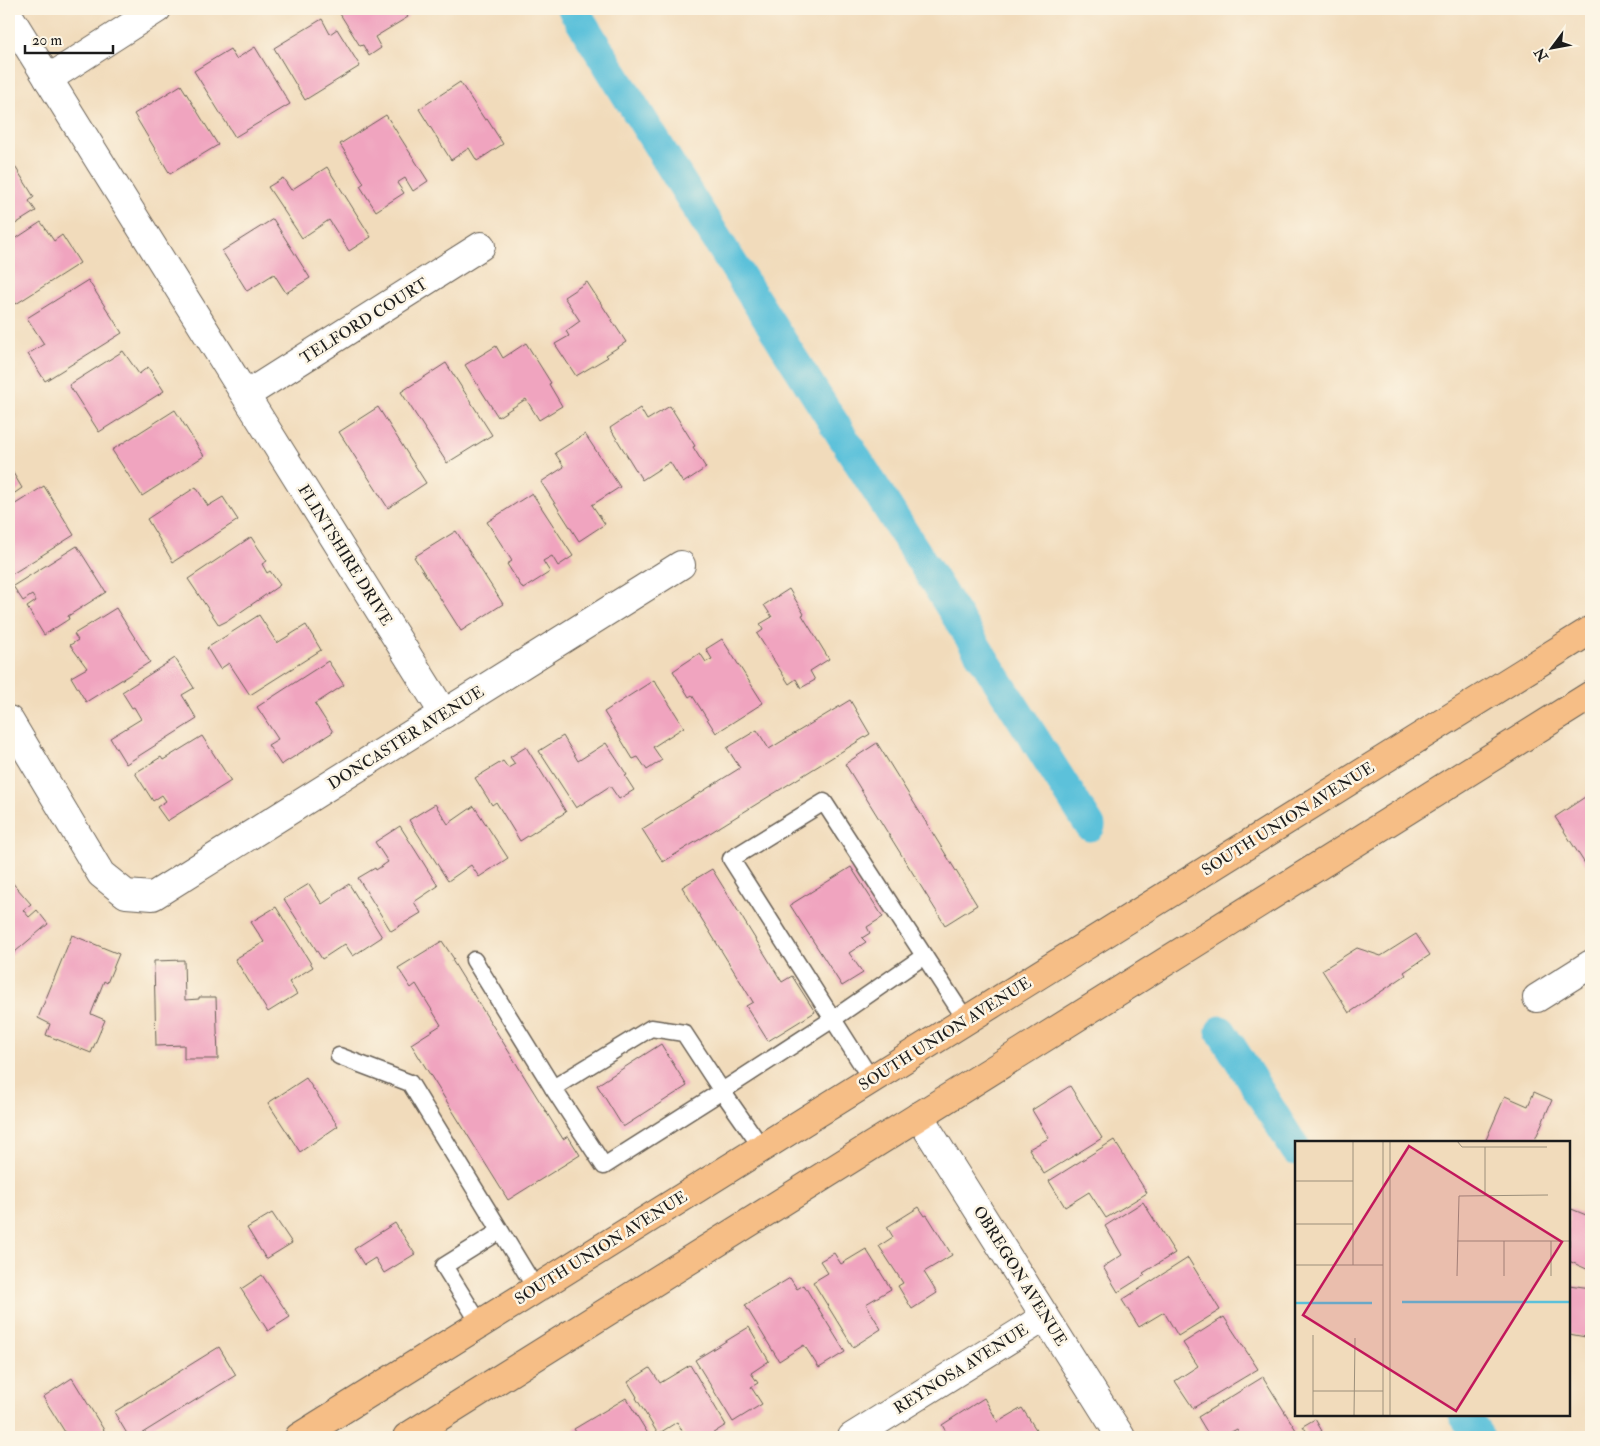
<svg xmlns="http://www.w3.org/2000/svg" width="1600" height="1446" font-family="'IM FELL Double Pica',serif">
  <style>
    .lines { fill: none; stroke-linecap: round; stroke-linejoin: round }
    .canal { stroke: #5cc1da; stroke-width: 31 }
    .building { fill: #f0a4bf }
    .lane-casing { stroke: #675f54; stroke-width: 19 }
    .street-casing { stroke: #675f54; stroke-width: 30 }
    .primary-casing { stroke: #675f54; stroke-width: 30 }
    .lane { stroke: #fff; stroke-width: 16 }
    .street { stroke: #fff; stroke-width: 28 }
    .primary { stroke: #f6be86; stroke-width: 28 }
    .labels { text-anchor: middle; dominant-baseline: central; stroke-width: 5; stroke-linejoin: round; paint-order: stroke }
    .street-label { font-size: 16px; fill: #1c1c1c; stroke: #fcf5e5 }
    .inset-river { fill: none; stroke: #5cc1da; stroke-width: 2.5 }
    .inset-road { fill: none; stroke: #9c8f7b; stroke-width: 1 }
    .view { fill: #c2185b; fill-opacity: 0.15; stroke: #c2185b; stroke-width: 2.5 }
    .inset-edge { fill: none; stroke: #1c1c1c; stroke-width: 2.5 }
  </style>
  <rect width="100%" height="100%" fill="#fcf5e5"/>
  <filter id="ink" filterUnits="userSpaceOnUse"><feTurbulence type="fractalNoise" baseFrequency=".02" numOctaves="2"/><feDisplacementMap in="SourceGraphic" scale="10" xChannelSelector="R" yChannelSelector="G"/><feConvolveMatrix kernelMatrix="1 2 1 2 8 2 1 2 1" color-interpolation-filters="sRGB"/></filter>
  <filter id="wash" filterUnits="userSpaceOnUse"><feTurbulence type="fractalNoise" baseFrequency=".0096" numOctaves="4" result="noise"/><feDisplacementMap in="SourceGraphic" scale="20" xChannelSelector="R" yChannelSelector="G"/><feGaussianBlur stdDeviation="1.12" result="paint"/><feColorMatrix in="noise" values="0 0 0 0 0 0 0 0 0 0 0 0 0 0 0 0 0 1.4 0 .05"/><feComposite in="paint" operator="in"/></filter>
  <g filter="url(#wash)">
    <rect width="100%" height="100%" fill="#f1dbbb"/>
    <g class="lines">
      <g class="canal">
        <path d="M573 9 699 211 1090 826"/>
        <path d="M1221 1031 1296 1150"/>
        <path d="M1464 1415 1479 1437"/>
      </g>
    </g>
    <g id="blocks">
      <g class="building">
        <path d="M337 9H414L406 14 408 17 375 37 381 48 369 56 363 45 360 46Z"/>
        <path d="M322 19 330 34 337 29 360 66 305 100 274 48Z"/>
        <path d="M255 47 290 104 235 137 194 71 230 49 236 59Z"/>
        <path d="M460 82 485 120 487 119 503 144 477 161 469 148 451 160 419 109Z"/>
        <path d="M181 85 218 145 170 174 134 114Z"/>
        <path d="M386 115 428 181 413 191 405 178 397 183 404 193 376 211 360 186 364 183 340 144Z"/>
        <path d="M9 157 34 197 29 201 36 211 9 228Z"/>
        <path d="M327 167 371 237 349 251 329 220 302 238 268 187 283 178 291 190Z"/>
        <path d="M273 219 310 278 286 293 274 274 247 291 222 251Z"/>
        <path d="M41 222 54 241 62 235 80 263 16 304 9 292V243Z"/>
        <path d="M88 280 122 333 45 381 28 354 44 344 27 318Z"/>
        <path d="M587 282 626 342 606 355 608 357 576 376 555 344 569 336 566 331 580 321 564 297Z"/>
        <path d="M526 343 551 383 549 384 562 406 539 420 526 399 498 417 465 365 496 346 503 358Z"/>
        <path d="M123 351 139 374 148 367 164 391 99 432 69 385Z"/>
        <path d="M446 363 492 435 447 463 401 392Z"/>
        <path d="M670 406 695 446 693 447 706 468 683 483 670 462 642 480 610 428 640 408 647 420Z"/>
        <path d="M378 407 426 483 388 508 339 432Z"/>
        <path d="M175 410 204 456 142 496 112 450Z"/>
        <path d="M585 434 620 487 592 505 605 524 579 541 541 482 564 467 555 453Z"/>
        <path d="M9 466 22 488 9 497Z"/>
        <path d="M44 486 74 535 9 576V508Z"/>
        <path d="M196 487 208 506 223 497 238 520 173 562 147 519Z"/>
        <path d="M532 493 573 556 558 566 552 556 543 561 550 572 523 589 507 564 512 561 487 522Z"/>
        <path d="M456 531 503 604 461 631 414 557Z"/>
        <path d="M251 537 267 561 262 564 267 573 270 571 280 585 229 620 219 625 188 579Z"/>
        <path d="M77 546 106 592 68 616 69 619 44 635 27 607 36 601 32 595 23 601 13 586Z"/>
        <path d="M789 589 804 614 802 615 829 659 810 671 815 680 801 688 796 679 789 684 757 634 763 630 760 624 772 617 764 605Z"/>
        <path d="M116 608 150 662 86 702 71 677 87 668 70 645 78 640 74 634Z"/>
        <path d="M259 615 277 643 306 625 321 650 250 695 229 663 220 669 207 648Z"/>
        <path d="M722 639 763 703 716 733 692 695 689 697 673 671 700 653 706 662 712 659 706 649Z"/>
        <path d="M175 658 194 688 182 695 197 719 126 764 110 738 141 719 134 707 132 708 122 692Z"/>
        <path d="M328 661 344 685 315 704 333 732 281 765 268 745 278 739 257 707Z"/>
        <path d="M654 680 684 727 653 747 662 760 647 770 638 757 633 759 604 712Z"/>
        <path d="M850 700 870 734 663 862 642 829 740 768 727 748 757 730 769 749Z"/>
        <path d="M202 736 231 781 167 821 157 807 166 801 162 795 153 801 135 773 161 757 163 760Z"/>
        <path d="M563 736 578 761 606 743 627 775 625 776 634 790 619 799 610 786 576 808 539 751Z"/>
        <path d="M877 743 977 905 945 925 845 764Z"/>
        <path d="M526 747 566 812 520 841 496 802 492 805 475 778 503 761 508 768 515 764 510 757Z"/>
        <path d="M1591 793V873L1555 817Z"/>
        <path d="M435 804 448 824 474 806 508 858 479 877 471 865 448 881 409 820Z"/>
        <path d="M400 826 438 886 414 902 421 913 391 931 358 878 375 868 376 870 388 862 375 842Z"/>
        <path d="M851 867 883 917 867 927 870 933 862 938 866 942 849 953 863 973 842 986 790 905Z"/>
        <path d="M712 869 782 982 792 976 815 1012 768 1041 746 1006 753 1002 682 887Z"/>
        <path d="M10 880 31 904 23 910 29 917 37 910 48 924 9 957V881Z"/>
        <path d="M309 884 322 904 334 896 333 894 349 884 382 937 353 956 345 944 322 959 284 899Z"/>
        <path d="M276 907 313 967 289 982 297 994 268 1012 235 959 264 942 251 922Z"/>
        <path d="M1416 934 1430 955 1404 972 1406 975 1349 1013 1322 970 1357 948 1381 956Z"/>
        <path d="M72 935 119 954 107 983 104 981 91 1014 105 1020 91 1053 46 1035 50 1024 38 1018Z"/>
        <path d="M442 941 454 959 452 960 563 1139 568 1136 580 1155 508 1200 411 1044 441 1025 416 984 411 988 398 968Z"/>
        <path d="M184 960 185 1000 199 999V997H216L218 1059H184V1045L156 1046 154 961Z"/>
        <path d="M661 1044 687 1086 623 1127 597 1085Z"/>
        <path d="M306 1078 338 1126 300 1152 268 1103Z"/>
        <path d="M1070 1086 1102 1138 1044 1174 1029 1149 1049 1138 1032 1110Z"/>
        <path d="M1534 1092 1552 1100 1534 1142H1485L1505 1096 1528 1106Z"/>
        <path d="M1114 1140 1147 1193 1106 1218 1089 1192 1065 1207 1049 1181Z"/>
        <path d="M1143 1202 1175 1253 1143 1273 1145 1275 1118 1292 1103 1267 1122 1255 1105 1226Z"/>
        <path d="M919 1207 925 1216 927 1215 952 1255 924 1272 937 1293 912 1309 898 1286 903 1283 879 1246 893 1237 887 1227Z"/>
        <path d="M1569 1208 1591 1217V1271L1569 1261Z"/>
        <path d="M272 1213 292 1243 266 1259 247 1228Z"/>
        <path d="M395 1223 415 1254 384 1273 375 1258 364 1265 354 1249Z"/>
        <path d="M866 1249 891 1289 866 1304 881 1329 853 1347 813 1282 828 1273 820 1261 834 1253 841 1264Z"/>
        <path d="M1188 1258 1220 1310 1178 1336 1164 1312 1139 1327 1122 1300Z"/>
        <path d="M262 1275 290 1317 268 1331 241 1289Z"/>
        <path d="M790 1278 797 1289 804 1285 845 1352 819 1368 804 1345 779 1361 745 1305Z"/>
        <path d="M1569 1285 1591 1288 1589 1313H1591V1338L1569 1334Z"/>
        <path d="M1224 1317 1258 1369 1193 1408 1175 1381 1198 1366 1183 1343Z"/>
        <path d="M749 1327 769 1361 751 1373 758 1383 751 1387 762 1404 733 1422 695 1360Z"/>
        <path d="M219 1347 236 1375 136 1437H129L114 1412Z"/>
        <path d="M690 1365 726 1425 707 1437H686L677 1422 658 1434 636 1398 637 1397 628 1382 650 1368 660 1383Z"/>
        <path d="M1263 1377 1296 1430 1284 1437H1242L1237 1429 1222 1437H1210L1198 1417Z"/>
        <path d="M72 1378 107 1435 103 1437H68L43 1397Z"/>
        <path d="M626 1398 650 1437H579L574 1429Z"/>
        <path d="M984 1398 998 1422 1022 1408 1039 1434 1034 1437H949L942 1425Z"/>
        <path d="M1315 1419 1322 1431 1310 1437 1303 1426Z"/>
      </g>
    </g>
  </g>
  <g filter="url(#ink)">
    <use href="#blocks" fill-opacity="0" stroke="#675f54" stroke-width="1"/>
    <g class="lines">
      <defs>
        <g id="lane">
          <path d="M474 960 553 1088 604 1166 722 1091 762 1148"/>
          <path d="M339 1056 410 1083 536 1289"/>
          <path d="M871 1079 731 859 824 802 966 1020"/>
          <path d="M553 1088 651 1028 684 1033 722 1091 833 1019 924 956"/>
          <path d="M480 1324 444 1266 500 1231"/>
        </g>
        <g id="street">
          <path d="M9 16 444 714"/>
          <path d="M48 79 157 9"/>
          <path d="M246 395 481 246"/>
          <path d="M9 720 101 874 126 894 153 896 681 565"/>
          <path d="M1537 998 1591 964"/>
          <path d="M919 1116 1121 1437"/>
          <path d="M852 1437 1045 1317"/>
        </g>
        <g id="primary">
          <path d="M299 1437 1591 630"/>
          <path d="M407 1437 1591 695"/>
        </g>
      </defs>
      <use href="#lane" class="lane-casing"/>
      <use href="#street" class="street-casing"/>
      <use href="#primary" class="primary-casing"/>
      <use href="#lane" class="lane"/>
      <use href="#street" class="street"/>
      <use href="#primary" class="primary"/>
    </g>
  </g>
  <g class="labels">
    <g class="street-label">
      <text transform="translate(364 321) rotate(-32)">TELFORD COURT</text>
      <text transform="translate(345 555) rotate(58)">FLINTSHIRE DRIVE</text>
      <text transform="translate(406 738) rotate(-32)">DONCASTER AVENUE</text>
      <text transform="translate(1288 819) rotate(-32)">SOUTH UNION AVENUE</text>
      <text transform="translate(945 1034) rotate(-32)">SOUTH UNION AVENUE</text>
      <text transform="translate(601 1248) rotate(-32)">SOUTH UNION AVENUE</text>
      <text transform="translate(1020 1276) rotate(58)">OBREGON AVENUE</text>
      <text transform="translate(961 1369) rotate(-32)">REYNOSA AVENUE</text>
    </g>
  </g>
  <g transform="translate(1295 1141)">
    <rect width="275" height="275" fill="#f1dbbb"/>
    <path class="inset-river" d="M107 161H275M0 162H77"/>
    <path class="inset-road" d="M58 0V124M88 0V275M162 0 167 6H252M190 6V54M0 40H58M0 83H58M162 100H275M209 100V135M256 100V135M0 124H88M162 135 164 55 253 54M18 250H88M18 275V194M59 275 60 197M95 275V0"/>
    <path class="view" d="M114 5 267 101 161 270 8 174Z"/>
    <rect width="275" height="275" class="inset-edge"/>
  </g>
  <rect width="1600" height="1446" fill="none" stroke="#fcf5e5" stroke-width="30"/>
  <g transform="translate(1552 48) rotate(238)" stroke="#fcf5e5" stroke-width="4" paint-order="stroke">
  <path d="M0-4L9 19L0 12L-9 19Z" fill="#1c1c1c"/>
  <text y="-8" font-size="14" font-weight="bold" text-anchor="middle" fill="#1c1c1c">N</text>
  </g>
  <path d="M25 45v8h88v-8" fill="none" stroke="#1c1c1c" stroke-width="2.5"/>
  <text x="32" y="45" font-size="15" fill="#1c1c1c" stroke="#fcf5e5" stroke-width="4" paint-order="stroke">20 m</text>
</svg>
